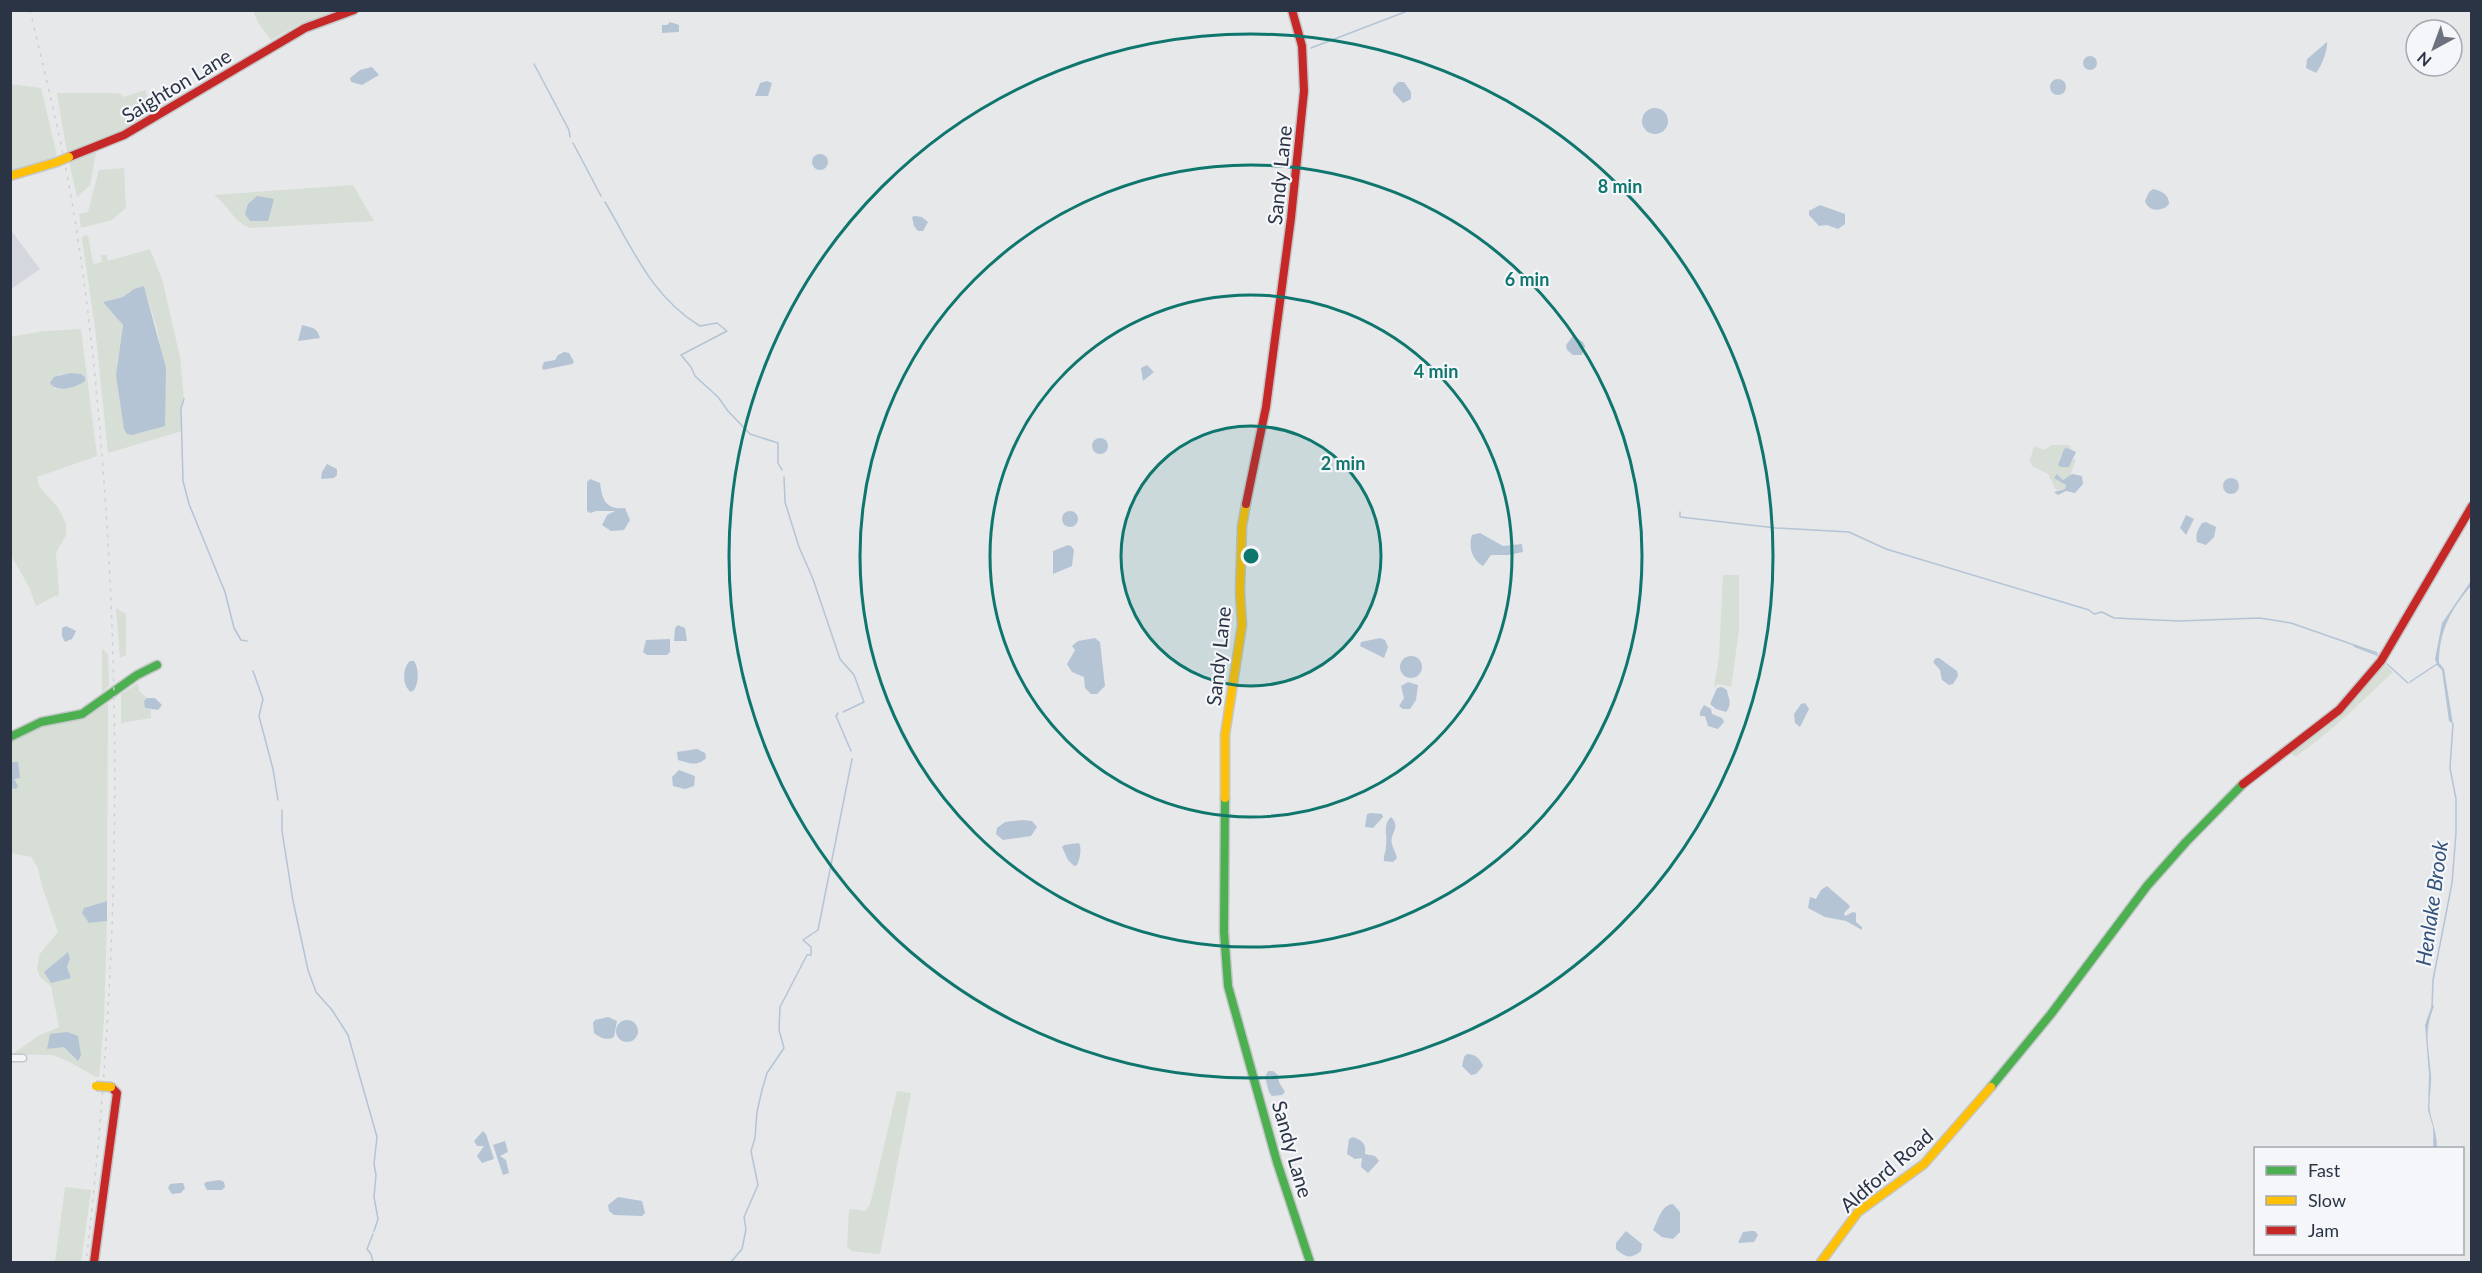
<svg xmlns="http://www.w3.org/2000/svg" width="2482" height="1273" font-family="Lato,sans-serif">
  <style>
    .built { fill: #d4d7dd }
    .green { fill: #d6ded6; fill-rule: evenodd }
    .water { fill: #b4c4d5 }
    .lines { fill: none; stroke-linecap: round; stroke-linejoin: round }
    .stream { stroke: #b4c4d5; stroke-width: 1.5 }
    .street-casing { stroke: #c4c6c8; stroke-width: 9 }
    .fast-casing { stroke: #c4c6c8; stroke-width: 11 }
    .slow-casing { stroke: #c4c6c8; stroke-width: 11 }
    .jam-casing { stroke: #c4c6c8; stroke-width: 11 }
    .street { stroke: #f5f6f7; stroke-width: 6 }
    .fast { stroke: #4caf50; stroke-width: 8 }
    .slow { stroke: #ffc107; stroke-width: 8 }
    .jam { stroke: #c62828; stroke-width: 8 }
    .rail { stroke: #cecfd2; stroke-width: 1.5; stroke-dasharray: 3 6; stroke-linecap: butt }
    .slow-bridge-casing { stroke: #c4c6c8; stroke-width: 11; stroke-linecap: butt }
    .slow-bridge { stroke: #ffc107; stroke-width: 8 }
    .ring { fill: none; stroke: #0f766e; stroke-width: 3 }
    .labels { text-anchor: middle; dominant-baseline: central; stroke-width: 4.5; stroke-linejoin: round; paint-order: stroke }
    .street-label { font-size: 20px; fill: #2b3445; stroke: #f4f6f9 }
    .water-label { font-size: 21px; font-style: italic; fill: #34527a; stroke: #f4f6f9 }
    .centre { fill: #0f766e; stroke: #f4f6f9; stroke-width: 3 }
    .ring-label { font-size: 18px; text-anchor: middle; font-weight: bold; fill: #0f766e; stroke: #f4f6f9; stroke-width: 4.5; stroke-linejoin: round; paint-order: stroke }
  </style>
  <rect width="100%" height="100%" fill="#e6e8ea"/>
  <path class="built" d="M10 229 40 269 11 289H10Z"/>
  <g class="green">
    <path d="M253 11H336L300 24 271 40 259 24Z"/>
    <path d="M10 84 41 88 57 156 11 172Z"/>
    <path d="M145 90 154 115 109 138 67 153 57 93H118L124 97Z"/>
    <path d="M95 152 96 153 90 185 77 197 69 161Z"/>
    <path d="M124 168 126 208 112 220 81 228 79 214 88 212 99 170Z"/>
    <path d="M353 185 374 221 251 228C235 224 227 204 214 195Z"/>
    <path d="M88 235 93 264 102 262 101 255H106L108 261 150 249 162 279 180 357 184 399 181 408 182 431 108 453 95 327 82 239 83 236ZM144 286 157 328 166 377 117 365 123 325 103 302 123 297 134 289Z"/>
    <path d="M81 329 97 456 37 477 39 486 59 509 66 524V535L56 553 59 592 58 597 55 596 36 606 29 587 11 555 10 337 44 331ZM70 373 81 374 85 381 77 386 54 389 59 375Z"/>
    <path d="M2052 445H2069L2072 450 2064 449 2059 460 2069 467 2073 459 2076 460 2069 478 2063 480 2057 474 2059 480 2066 485 2065 489 2056 490 2048 474 2032 466 2030 460 2034 446 2044 450Z"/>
    <path d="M1723 575H1739V630L1731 687 1718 684 1714 687 1719 657Z"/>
    <path d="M116 608 126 614V655L120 658Z"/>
    <path d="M102 649 108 654 109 686 102 692Z"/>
    <path d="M2384 664 2393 672C2361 702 2331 732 2295 757L2289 751 2337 715 2357 697Z"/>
    <path d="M138 683 139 691 147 698 145 708 151 710V718L121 723V694Z"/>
    <path d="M108 703 107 901 87 907 89 923 107 921 104 1020 99 1077H96L68 1061 52 1055 13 1054 38 1036 59 1027 51 986 40 977 37 969 39 955 58 932 42 886 38 868 31 857 11 853 10 743 39 727 84 719ZM68 952 70 959 67 967 71 978 44 972Z"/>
    <path d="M897 1091 911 1093 880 1254 852 1251 847 1247 849 1211 851 1209 865 1211 870 1205Z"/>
    <path d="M65 1187 91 1190 81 1262H55Z"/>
  </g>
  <g class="water">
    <path d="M670 22 679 25V32L662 33V25H667Z"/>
    <path d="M2327 42C2328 50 2321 67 2316 73L2306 68 2307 59Z"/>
    <circle cx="2090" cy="63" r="7"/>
    <path d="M372 67 379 75 362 85 351 82 350 78 360 70Z"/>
    <circle cx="2058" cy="87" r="8"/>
    <path d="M767 81 772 83 768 96H755L760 83Z"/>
    <path d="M1398 82H1404L1411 92V99L1403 103 1393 92V88Z"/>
    <circle cx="1655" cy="121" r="13"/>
    <circle cx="820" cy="162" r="8"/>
    <path d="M2153 189C2161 191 2169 194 2169 204L2166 207C2157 212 2148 210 2145 201L2149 192Z"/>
    <path d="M257 196 274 199 268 221H250L245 214 248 204Z"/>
    <path d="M1820 205 1845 214V224L1838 229 1827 225 1819 226 1809 215V211Z"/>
    <path d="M915 216 922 217 928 222 923 231H918L914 226 912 217Z"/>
    <path d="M144 286 166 368 165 426 132 435 127 434 124 429 116 375 123 325 103 302 123 297 134 289Z"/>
    <path d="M302 325C312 328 317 327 320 338L298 341Z"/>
    <path d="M1573 336 1583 342 1585 346 1582 355H1573L1567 350 1566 345Z"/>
    <path d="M564 352 569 353 574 362 572 364 543 370 542 367 544 362 555 360 558 355Z"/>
    <path d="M1147 365 1154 372 1143 381 1141 368Z"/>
    <path d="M70 373 81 374 85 377V381C76 388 56 393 50 383L54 377Z"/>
    <circle cx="1100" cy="446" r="8"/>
    <path d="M2067 448 2076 452 2069 467H2061L2058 465 2064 449Z"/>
    <path d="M327 464 337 469V475L334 478 321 479 322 472Z"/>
    <path d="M2057 474 2063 480 2072 474 2082 476 2083 484 2075 493 2066 491 2058 495 2054 492 2065 489 2066 485 2054 478Z"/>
    <circle cx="2231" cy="486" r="8"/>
    <path d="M590 479 600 483C602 500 606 510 625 508L630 520 624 530 611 531 602 525 607 515 615 511H596L590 513 587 511V482Z"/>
    <circle cx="1070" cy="519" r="8"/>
    <path d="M2186 515 2194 519 2186 535 2180 528Z"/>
    <path d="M2206 522 2216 527 2214 537 2206 545 2197 542C2195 534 2198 529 2202 523Z"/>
    <path d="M1480 533 1503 546 1522 544 1523 552 1508 555H1491L1483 566C1472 560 1468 547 1472 535Z"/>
    <path d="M1068 545 1071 546 1074 550 1072 566 1053 574V551Z"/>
    <path d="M2471 581V586C2451 609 2439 631 2439 663L2444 669 2453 724 2449 721 2442 670 2437 665 2435 659 2442 623Z"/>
    <path d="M678 625 685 628 687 641H674L675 628Z"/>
    <path d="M66 626 76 631 72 639 65 642 62 636V628Z"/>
    <path d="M1095 638 1100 642 1105 686 1097 694H1091L1085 688 1084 677 1072 672 1067 664 1075 650 1072 646 1078 641Z"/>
    <path d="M1380 638 1385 640 1388 647 1384 658 1360 646 1361 642Z"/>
    <path d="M670 639V652L667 655H647L643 652 646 640Z"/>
    <circle cx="1411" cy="667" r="11"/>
    <path d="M1936 658H1939L1957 671 1958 676 1953 684 1949 685 1942 680 1940 670 1933 662Z"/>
    <path d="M410 661H414C419 668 419 683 414 690L411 692C402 686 402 668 410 661Z"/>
    <path d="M1408 682 1418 685 1416 700 1410 709H1403L1399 706 1404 698 1401 686Z"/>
    <path d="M1722 687 1727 690C1728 698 1733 704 1726 712L1716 709 1710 704 1717 688Z"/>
    <path d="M147 698H155L162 705 158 710 145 708 144 701Z"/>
    <path d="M1805 703 1809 709 1800 727 1795 723 1794 714 1801 704Z"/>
    <path d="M1704 705 1711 709 1712 714 1722 718 1724 722 1718 729 1708 726 1705 716H1700V712Z"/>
    <path d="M697 749 705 753 706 758C698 767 688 763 678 760L677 752Z"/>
    <path d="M11 762H18L20 778 14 779 18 786 16 789 11 788Z"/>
    <path d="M679 770 695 776 694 786 685 789 673 786 672 777Z"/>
    <path d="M1371 813 1382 814 1383 817 1373 828 1365 827 1367 814Z"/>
    <path d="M1391 817C1402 828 1389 833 1392 844 1393 849 1396 853 1397 858L1393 862 1384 861C1383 855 1386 853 1386 846 1388 835 1382 826 1391 817Z"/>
    <path d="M1023 820 1032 821 1037 827 1031 836 1003 840 996 834 997 828 1005 822Z"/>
    <path d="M1079 843C1082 848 1080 859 1077 865L1074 866 1068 860 1062 847 1064 845Z"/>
    <path d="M1827 886 1849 905 1850 907 1844 913 1845 916 1853 912 1856 913V922L1862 927V930L1846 921 1825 917 1808 908 1810 897 1816 899 1821 890Z"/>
    <path d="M107 901V921L89 923 82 913 84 908Z"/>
    <path d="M68 952 70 959 67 967 71 978 51 983 44 972Z"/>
    <path d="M2432 1005 2434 1006C2423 1034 2429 1046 2431 1075 2432 1087 2428 1100 2430 1112 2433 1125 2437 1135 2437 1148H2434L2433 1127 2428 1110 2429 1074 2425 1025Z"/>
    <path d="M608 1017 617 1021 614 1037C607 1041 600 1038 594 1033L593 1023 595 1020Z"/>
    <circle cx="627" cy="1031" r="11"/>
    <path d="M67 1032 78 1036 81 1055 78 1061 64 1047 47 1049 50 1034Z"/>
    <path d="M1467 1054C1476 1054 1480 1059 1483 1066L1476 1074 1471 1075 1462 1066 1464 1057Z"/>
    <path d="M1268 1071H1273L1278 1075 1279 1082 1285 1092 1282 1095 1272 1096 1269 1092 1265 1077Z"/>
    <path d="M483 1131 486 1134 494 1159 482 1163 477 1156 484 1146H477L474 1141Z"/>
    <path d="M1353 1137C1363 1141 1366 1143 1365 1154L1375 1156 1379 1161 1368 1173 1361 1167 1362 1158 1355 1159 1347 1154 1349 1139Z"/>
    <path d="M505 1141 508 1152 500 1156 506 1160 509 1173 503 1175 493 1145Z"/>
    <path d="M220 1180 224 1182 225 1187 222 1190H207L204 1184 206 1182Z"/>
    <path d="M180 1183H183L185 1188 181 1193 172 1194 168 1188 170 1184Z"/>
    <path d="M618 1197 642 1201 645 1213 642 1216 614 1215 609 1211 608 1205Z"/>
    <path d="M1673 1204 1680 1212V1232L1673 1239 1662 1237 1653 1230C1658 1221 1661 1205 1673 1204Z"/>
    <path d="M1626 1231 1642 1244 1641 1251C1631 1259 1626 1258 1616 1249V1243Z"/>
    <path d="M1750 1231H1755L1758 1235 1754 1242 1738 1243 1743 1232Z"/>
  </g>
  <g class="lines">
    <g class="stream">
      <path d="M1311 48 1410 10"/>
      <path d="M534 64 569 130 570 137"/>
      <path d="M573 143 601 196"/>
      <path d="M605 202C633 249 651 296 700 326L717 323 727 331 681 355 691 367 695 376 718 397 728 411 750 434 778 443V463L782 470"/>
      <path d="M184 399 181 408 183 481 189 504 225 592 234 628 241 640 247 641"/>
      <path d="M784 477 785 502 799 547 813 579 840 659 854 675 864 702 843 712"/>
      <path d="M1680 512V517L1776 528 1849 532 1886 549 2089 610 2094 614 2102 612 2114 618 2179 621 2260 618 2291 623 2377 653"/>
      <path d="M2354 646 2377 655"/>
      <path d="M2387 664 2408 683"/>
      <path d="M253 671 263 699 259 716 273 769 278 800"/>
      <path d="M2410 682 2437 664"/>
      <path d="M838 713 836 716 851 751"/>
      <path d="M282 810V831L293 901 308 970 316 992 332 1010 348 1035 377 1137 374 1164 376 1175 374 1197 378 1219 374 1231"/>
      <path d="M2432 1007 2433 980 2452 883 2456 833V799L2450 768 2453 724"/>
      <path d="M2434 1139V1148"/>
      <path d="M373 1234 367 1249 371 1254 373 1262"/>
      <path d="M731 1262 742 1249 746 1229 744 1217 758 1185 751 1151 755 1138 757 1112 762 1090 767 1073 784 1048 779 1030 780 1007 807 955H811V947L803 940 818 930 852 759"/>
    </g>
    <defs>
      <path id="street" d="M10 1058H23"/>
      <g id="fast">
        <path d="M10 737 41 722 82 714 137 675 157 665"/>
        <path d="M1225 798 1224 932 1228 986 1277 1162 1310 1262"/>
        <path d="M1991 1087 2051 1014 2147 886 2186 842 2243 784"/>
      </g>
      <g id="slow">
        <path d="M10 176 57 162"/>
        <path d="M1225 798V735L1242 625 1240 591 1242 526 1246 504"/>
        <path d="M1821 1262 1858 1212 1924 1164 1991 1087"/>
      </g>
      <g id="jam">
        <path d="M69 157 124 135 305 28 354 10"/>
        <path d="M1246 504 1266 407 1291 218 1304 91 1302 46 1292 10"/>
        <path d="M2243 784 2339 710 2381 661 2472 506"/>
        <path d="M94 1262 117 1093 111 1087"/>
      </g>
    </defs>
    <use href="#street" class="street-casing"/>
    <use href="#fast" class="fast-casing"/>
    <use href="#slow" class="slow-casing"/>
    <use href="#jam" class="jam-casing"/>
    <use href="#street" class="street"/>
    <use href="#fast" class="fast"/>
    <use href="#slow" class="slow"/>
    <use href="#jam" class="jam"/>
    <path class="rail" d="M30 10C45 74 61 138 72 202 91 314 101 429 108 542 122 783 114 1023 86 1262"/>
    <defs>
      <g id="slow-bridge">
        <path d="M57 162 69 157"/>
        <path d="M96 1086 111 1087"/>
      </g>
    </defs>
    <use href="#slow-bridge" class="slow-bridge-casing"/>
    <use href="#slow-bridge" class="slow-bridge"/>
  </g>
  <circle cx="1251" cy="556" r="130" fill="#0f766e" fill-opacity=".12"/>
  <g class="ring">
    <circle cx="1251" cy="556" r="130"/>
    <circle cx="1251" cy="556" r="261"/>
    <circle cx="1251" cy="556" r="391"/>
    <circle cx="1251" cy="556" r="522"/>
  </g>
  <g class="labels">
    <g class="street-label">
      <text transform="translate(176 85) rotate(-31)">Saighton Lane</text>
      <text transform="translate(1279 175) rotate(-84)">Sandy Lane</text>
      <text transform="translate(1218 656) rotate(-84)">Sandy Lane</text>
      <text transform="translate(1293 1149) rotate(74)">Sandy Lane</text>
      <text transform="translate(1886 1170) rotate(-41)">Aldford Road</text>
    </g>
    <g class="water-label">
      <text transform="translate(2431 903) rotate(-82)">Henlake Brook</text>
    </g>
  </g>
  <circle cx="1251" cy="556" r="9" class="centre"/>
  <g class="ring-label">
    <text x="1620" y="193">8 min</text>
    <text x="1527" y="286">6 min</text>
    <text x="1436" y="378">4 min</text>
    <text x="1343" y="470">2 min</text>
  </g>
  <rect width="2482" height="1273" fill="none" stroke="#2b3445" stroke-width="24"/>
  <rect x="2254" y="1147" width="210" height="108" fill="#f4f6f9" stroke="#a4a8b1" stroke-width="1.5"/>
  <rect x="2266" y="1166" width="30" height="9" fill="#4caf50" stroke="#a4a8b1" stroke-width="1.5"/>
  <text x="2308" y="1177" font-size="18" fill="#2b3445">Fast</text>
  <rect x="2266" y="1196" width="30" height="9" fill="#ffc107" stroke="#a4a8b1" stroke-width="1.5"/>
  <text x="2308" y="1207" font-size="18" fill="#2b3445">Slow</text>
  <rect x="2266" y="1226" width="30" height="9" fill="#c62828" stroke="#a4a8b1" stroke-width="1.5"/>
  <text x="2308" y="1237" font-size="18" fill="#2b3445">Jam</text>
  <g transform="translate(2434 48) rotate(221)"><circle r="28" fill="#f4f6f9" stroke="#a4a8b1" stroke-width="1.5"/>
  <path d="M0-4.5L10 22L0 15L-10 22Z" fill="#6c737f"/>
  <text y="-9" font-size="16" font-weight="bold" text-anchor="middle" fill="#2b3445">N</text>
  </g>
</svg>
